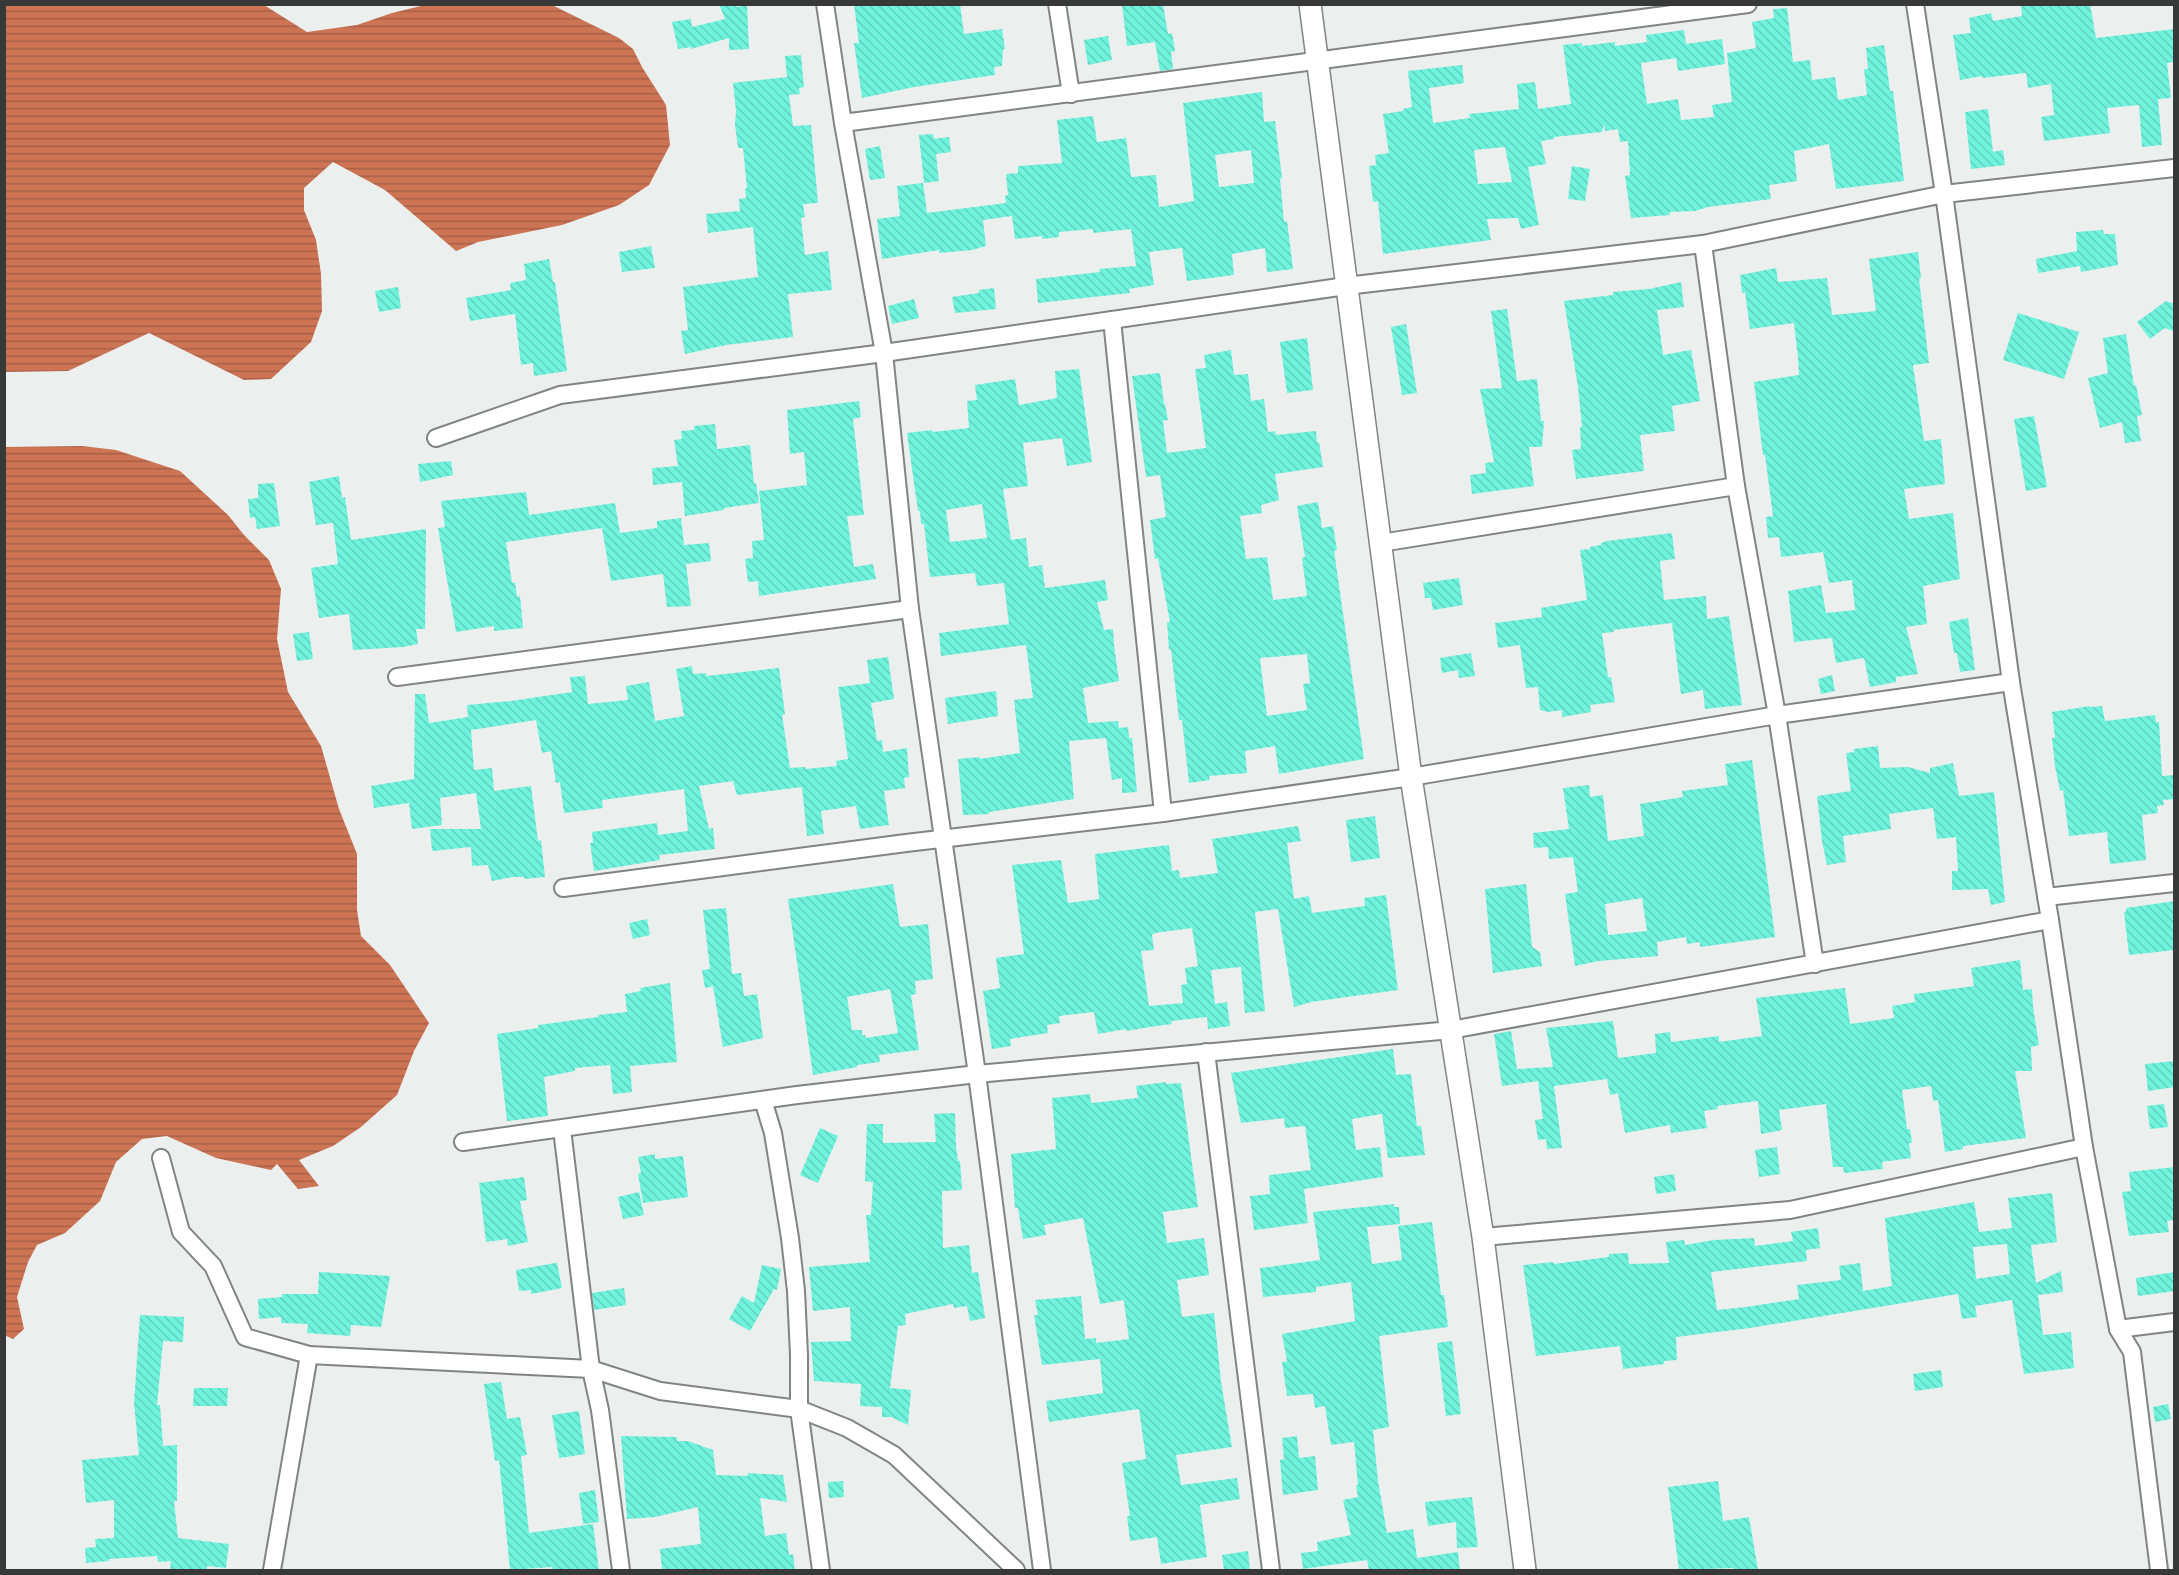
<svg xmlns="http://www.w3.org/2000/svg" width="2179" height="1575" font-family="Mulish,sans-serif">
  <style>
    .water { fill: url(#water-rules) }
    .building { fill: url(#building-back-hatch); fill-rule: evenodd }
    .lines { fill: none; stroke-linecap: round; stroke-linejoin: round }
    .minor-casing { stroke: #808483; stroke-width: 20 }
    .tertiary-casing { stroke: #808483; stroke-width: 24 }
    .minor { stroke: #fff; stroke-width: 16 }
    .tertiary { stroke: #fff; stroke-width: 21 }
  </style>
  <defs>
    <pattern id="water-rules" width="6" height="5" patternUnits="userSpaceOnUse" patternTransform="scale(1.5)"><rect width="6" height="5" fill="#cd7454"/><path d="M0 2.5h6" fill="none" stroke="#a76047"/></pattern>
    <pattern id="building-back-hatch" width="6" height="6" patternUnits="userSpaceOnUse" patternTransform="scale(1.5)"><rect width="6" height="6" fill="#6ff3dd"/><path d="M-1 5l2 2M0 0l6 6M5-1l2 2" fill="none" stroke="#61d1be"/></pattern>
  </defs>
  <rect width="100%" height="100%" fill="#ebefee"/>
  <g class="water">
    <path d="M5 4 264 5 307 32 357 25 392 13 425 5H552L619 38 633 49 642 67 666 105 670 145 649 185 619 205 562 225 478 242 456 251 385 190 333 162 304 188V210L316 240 321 274 322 311 311 342 271 379 244 380 149 333 68 371 5 372Z"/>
    <path d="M82 446 116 450 180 471 228 515 244 535 269 560 281 589 277 639 288 692 321 746 339 809 357 854V910L361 936 390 965 429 1023 414 1051 397 1095 361 1127 333 1146 299 1160 319 1186 298 1189 277 1164 271 1170 216 1158 167 1136 142 1139 116 1162 100 1201 65 1233 37 1245 28 1262 17 1297 24 1329 13 1339 4 1335 5 447Z"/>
  </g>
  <g class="building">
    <path d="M719 4H735L736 7 747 5 749 49 729 50V38L691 49V47L678 49 672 22 691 19 692 27 725 19Z"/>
    <path d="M854 4H960L964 34 1002 29 1005 49H1003L1002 66 994 67 995 75 914 87 862 98 854 43H859Z"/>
    <path d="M1122 4H1163L1168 34 1172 33 1175 51 1171 52 1173 69 1160 71 1155 42 1127 46Z"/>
    <path d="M2021 4H2090L2096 38 2175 29V62L2167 63 2171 98 2158 99 2162 145 2142 147 2139 105 2107 108 2110 133 2044 141 2041 117 2054 115 2051 84 2028 88 2026 73 1982 78V76L1960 80 1953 35 1971 33 1969 18 1991 13 1993 21 2022 16Z"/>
    <path d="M1787 8 1793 62 1810 60 1812 80 1835 77 1838 100 1867 95 1864 69H1868L1866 48 1884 45 1890 91H1893L1904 181 1836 189 1829 144 1794 151 1797 181 1769 185 1771 199 1708 207 1695 211 1669 212 1670 215 1631 218 1625 176 1630 175 1628 141 1620 142 1618 129 1605 131 1604 124 1602 132 1554 137V139L1541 141 1546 164 1528 167 1539 225 1521 229 1518 218 1487 219 1491 240 1383 254 1378 201 1373 202 1369 166 1376 165 1375 155 1389 153 1383 114 1403 111V109L1412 107 1408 71 1462 65 1464 83 1429 88 1433 123 1470 118 1469 114 1519 109 1517 84 1535 82 1538 109 1571 104 1563 45 1582 43V46L1615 42V46L1647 42 1646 35 1684 30 1686 44 1722 39 1725 64 1678 71 1676 58 1641 63 1647 104 1678 99 1681 120 1714 117 1712 105 1732 102 1727 53 1756 48 1752 22 1774 18 1773 9ZM1505 147 1512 182 1478 184 1474 150Z"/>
    <path d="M1108 36 1112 60 1088 65 1084 40Z"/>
    <path d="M801 55 804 87 799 88 800 94 789 95 793 126 811 125 818 203 803 204 805 217 801 218 805 255 828 251 832 290 788 294 793 337 726 345 685 354 681 331 688 330 683 287 758 277 753 227 708 233 706 214 740 211 739 199 746 198 745 189 747 188 743 148H738L735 124 736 111 733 83 787 77 785 56Z"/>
    <path d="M1262 92 1264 122 1275 121 1282 178 1280 179 1284 222 1287 221 1293 269 1267 272 1265 248 1232 254 1234 275 1187 281 1182 248 1149 252 1154 285 1129 289 1130 293 1038 303 1036 279 1100 272 1099 269 1136 266 1131 229 1093 233V229L1059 232V237L1042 239V236L1015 239 1012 216 983 220 986 246 972 250 939 253V250L882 259 877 219 900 216 897 186 923 183 927 213 1006 203 1005 196 1008 195 1006 174 1018 173V166L1062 163 1057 120 1093 116 1097 142 1126 138 1131 177 1156 175 1159 207 1194 201 1183 103ZM1251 150 1254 183 1219 187 1215 155Z"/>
    <path d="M1988 109 1993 152 2003 150 2005 165 1971 169 1965 112Z"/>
    <path d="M933 134 934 139 949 137 951 152 936 154 939 181 924 183 919 135Z"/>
    <path d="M880 146 885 178 870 180 865 149Z"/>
    <path d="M1572 166 1590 169 1585 201 1568 199Z"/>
    <path d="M2103 230 2104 234H2115L2118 265 2081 272 2080 266 2038 273 2036 259 2077 251 2076 232Z"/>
    <path d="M651 246 655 268 622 272 619 252Z"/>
    <path d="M1918 252 1921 278 1919 279 1929 363 1913 365 1924 441 1941 439 1945 484 1904 489 1909 519 1953 513 1960 579 1923 586 1927 624 1906 627 1918 674 1896 677V682L1870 687 1864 658 1836 663 1832 638 1794 642 1788 591 1821 585 1826 613 1855 610 1852 580 1829 583 1823 552 1781 557 1779 537 1768 538 1766 517 1773 516 1765 455H1763L1754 382 1799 375 1798 358 1794 323 1750 329 1745 292 1742 293 1740 275 1776 268 1778 282 1827 278 1832 315 1876 311 1869 259Z"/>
    <path d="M549 259 553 282H555L567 371 534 376 533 363 521 365 515 314 470 321 466 298 511 290 510 283 526 280 524 264Z"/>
    <path d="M1681 282 1684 307 1657 310 1663 355 1691 350 1700 401 1672 406 1675 431 1640 435 1644 471 1576 479 1572 450 1581 449 1580 427H1582L1578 387 1564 301 1613 295V292L1649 289Z"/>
    <path d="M398 287 401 308 379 312 375 291Z"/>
    <path d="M994 288 996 309 955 313 952 297 979 293V290Z"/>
    <path d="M914 299 919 318 892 324 888 306Z"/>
    <path d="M2166 301 2175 304V332L2165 328 2150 339 2137 322Z"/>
    <path d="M1507 309 1517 381 1537 379 1541 421H1544L1542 447H1529L1534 486 1472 494 1470 475 1486 473 1485 463 1494 462 1480 389 1502 388 1491 311Z"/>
    <path d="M2018 313 2079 332 2064 379 2003 360Z"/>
    <path d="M1406 324 1417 393 1402 395 1391 327Z"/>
    <path d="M2126 334 2134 386 2136 385 2142 415 2137 416 2141 441 2125 443 2122 422 2100 428 2088 378 2108 373 2103 338Z"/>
    <path d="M1307 338 1313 390 1287 393 1280 342Z"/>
    <path d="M1231 350 1234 375 1248 374 1251 401 1264 399 1268 432 1275 431 1276 435 1316 431 1317 443 1319 442 1323 467 1275 474 1279 500 1261 505 1262 513 1240 516 1246 559 1267 557 1273 600 1307 596 1302 558 1305 557 1297 506 1318 502 1322 528 1333 526 1337 550 1334 551 1364 759 1279 774 1275 746 1245 751 1247 773 1209 776 1210 780 1189 783 1182 720H1179L1171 649 1169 650 1167 622H1170L1158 558 1155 559 1150 520 1166 517 1160 475 1146 477 1132 376 1160 373 1164 404H1165L1168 420 1163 421 1167 453 1206 448 1195 369 1206 368 1204 355ZM1307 654 1310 683 1303 684 1307 710 1267 716 1260 658Z"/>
    <path d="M1079 369 1092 462 1067 466 1062 438 1023 443 1028 486 1003 489 1011 540 1026 538 1029 567 1042 565 1045 588 1105 580 1108 600 1097 602 1104 630 1113 629 1114 645 1119 681 1083 688 1088 723 1118 721 1119 728 1128 727 1129 738H1132L1137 792 1122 793V778L1112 780 1106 738 1069 741 1074 799 989 812V814L963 815 958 759 980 757V759L1020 753 1014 700 1033 698 1026 645 941 656 939 633 1009 624 1004 583 977 586 975 573 930 577 924 524H921L920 511H918L907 433 932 430 933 432 969 428 967 401 977 400 975 385 1015 379 1019 405 1057 398 1055 371ZM982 504 987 538 950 542 946 510Z"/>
    <path d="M859 401 861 417 853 419 864 515 847 516 854 567 873 564 876 579 759 596 758 581 748 582 745 559 753 558 752 541 764 540 759 491 807 485 804 452 790 454 787 410Z"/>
    <path d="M2034 416 2047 487 2026 491 2014 419Z"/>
    <path d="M715 424 717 449 750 445 754 484 756 483 759 503 724 508V510L685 516 682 482 653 485 652 468 678 466 674 440 682 439 681 431 694 430V426Z"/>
    <path d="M451 461 453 475 420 482 418 464Z"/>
    <path d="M339 476 342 498 345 497 351 540 426 529 425 629H416L418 644 403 647 353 650 349 614 319 618 311 568 338 564 333 523 316 525 309 482Z"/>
    <path d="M274 483 280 526 257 529 255 517 250 518 248 499 258 498V484Z"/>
    <path d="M526 492 529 515 615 503 620 533 657 528V521L681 518 684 545 709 543 711 561 686 564 691 606 667 607 663 574 611 581 602 528 506 542 512 583 515 582 517 597 520 596 523 628 494 631V626L456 632 438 528 445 527 441 501Z"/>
    <path d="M1672 533 1675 559 1660 561 1664 600 1706 596 1707 619 1729 616 1742 705 1705 709 1703 690 1681 694 1672 623 1613 630 1614 632 1602 633 1608 677H1611L1615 702 1590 705 1591 712 1562 717V710L1548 712 1540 710 1538 687 1526 688 1520 645 1498 648 1495 623 1542 617 1541 608 1586 600 1587 599 1580 550 1590 549V547L1601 545V543L1607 541Z"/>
    <path d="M1459 578 1463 605 1433 610 1431 598H1425L1423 583Z"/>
    <path d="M1968 618 1975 670 1960 672 1957 653H1954L1949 622Z"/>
    <path d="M309 632 313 659 297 661 293 634Z"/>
    <path d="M1471 653 1475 676 1459 678 1458 670 1442 673 1440 658Z"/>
    <path d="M888 657 894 699 871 703 877 741 882 740 883 752 907 748 909 777 904 778 905 788 884 791 889 825 860 829 856 806 821 811 824 834 807 836 802 787 737 795 733 781 699 786 709 829 713 828 715 849 659 855 660 860 594 871 590 843H593L592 832 657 823 658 835 688 831 684 789 602 800 603 808 564 813 560 782 556 783 551 751 542 753 536 720 471 730 474 770 492 768 494 791 531 786 538 841 541 840 545 877 524 879V877H513L492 881 488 865 472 866 471 847 432 851 430 829H481L476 793 440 798 442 825 412 829 409 803 374 808 371 786 414 779 415 694H425L429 723 468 717 467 705 511 701 572 692 570 677 585 676 588 704 628 700 626 686 649 682 655 721 684 716 676 669 692 666 693 674 706 673V676L779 668 785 714 782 715 790 768 805 767V769L837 766 836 761 848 759 838 687 870 683 867 660Z"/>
    <path d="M1832 675 1835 691 1821 694 1818 679Z"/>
    <path d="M996 691 998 716 948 724 945 698Z"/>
    <path d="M2090 706 2091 707 2102 706 2105 721 2155 715 2156 722H2159L2162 776 2175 775V799L2163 800 2164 805 2157 806 2158 813 2142 815 2146 860 2110 864 2107 832 2069 836 2063 790 2060 791 2055 766 2052 738H2055L2052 712Z"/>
    <path d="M1878 746 1880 768 1908 767 1930 773V768L1953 763 1959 796 1994 792 2005 902 1991 905 1988 889 1952 890V871H1958L1956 837 1937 839 1933 808 1889 814 1891 829 1843 836 1846 862 1827 865 1822 841 1817 796 1851 791 1846 753 1854 752V749Z"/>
    <path d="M1752 760 1775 937 1700 947V942L1687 944 1686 937 1657 942 1658 956 1599 961 1575 966 1565 894 1578 892 1573 857 1549 859 1548 847 1534 848 1533 833 1569 829 1563 788 1589 785 1590 797 1603 795 1608 841 1644 836 1640 804 1683 797 1682 791 1728 785 1725 764ZM1642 898 1647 931 1608 935 1605 904Z"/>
    <path d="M1375 816 1380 858 1351 862 1346 820Z"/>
    <path d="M1298 826 1301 841 1287 843 1294 899 1309 896 1312 913 1365 906 1364 898 1386 895 1398 990 1311 1002 1294 1007 1278 909 1255 912 1265 1011 1245 1013 1241 967 1211 970 1215 1004 1227 1002 1230 1026 1208 1029 1207 1017 1171 1021 1172 1024 1150 1027 1126 1031V1029L1098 1034 1094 1012 1059 1016 1060 1023 1047 1025 1048 1033 1010 1039 1011 1046 992 1049 983 991 1000 988 996 958 1024 954 1012 865 1061 860 1068 903 1099 899 1095 854 1169 845 1172 871 1179 870 1180 878 1218 873 1212 839ZM1192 928 1198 966 1185 968 1187 984 1181 985 1183 1003 1149 1006 1141 951 1154 950 1152 935 1155 933Z"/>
    <path d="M893 884 900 927 928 924 933 979 915 981 916 994 911 995 919 1050 879 1055 880 1062 857 1065V1067L813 1075 788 899ZM890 989 898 1033 866 1038 865 1035H862V1030H852L847 997Z"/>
    <path d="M1526 884 1532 947 1540 952 1542 966 1493 973 1485 889Z"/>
    <path d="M2175 901V950L2129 955 2124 912H2126V908Z"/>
    <path d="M726 908 732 974 741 973 744 996 757 994 763 1038 723 1047 713 986 705 988 702 970 710 969 703 910Z"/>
    <path d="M647 919 650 935 633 939 629 923Z"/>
    <path d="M2020 960 2023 990 2032 989 2033 1007 2039 1045 2031 1047 2032 1071H2015L2026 1138 1963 1146V1149L1945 1152 1938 1100 1933 1101 1931 1086 1902 1090 1907 1129H1910L1912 1143H1909L1911 1158 1882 1162 1883 1169 1844 1173 1843 1167H1833L1826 1104 1779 1110 1782 1130 1761 1134 1758 1101 1717 1106 1718 1109 1704 1111 1707 1128 1671 1133 1670 1125 1625 1133 1618 1093 1610 1095 1607 1079 1554 1086 1562 1148 1547 1149 1546 1139 1538 1140 1535 1120 1543 1119 1538 1081 1502 1086 1494 1034 1511 1031 1517 1069 1553 1067 1546 1028 1613 1021 1618 1058 1656 1053 1655 1034 1670 1032 1671 1042 1719 1036V1042L1762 1036 1756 998 1845 988 1850 1024 1894 1018 1892 1006 1915 1002 1914 994 1974 986 1971 968Z"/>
    <path d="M670 983 677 1062 630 1066 632 1092 613 1094 610 1065 575 1068V1071L544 1077 548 1116 507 1121 497 1034 538 1028V1025L598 1017V1015L627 1012 625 994 641 991 640 988Z"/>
    <path d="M1393 1049 1396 1075 1411 1074 1417 1126H1421L1425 1155 1388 1158 1382 1114 1352 1119 1356 1150 1380 1147 1383 1177 1304 1189 1308 1223 1254 1230 1250 1196 1270 1194 1269 1175 1311 1170 1305 1126 1285 1128 1284 1118 1241 1123 1231 1073Z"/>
    <path d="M2175 1061V1087L2148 1091 2145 1064Z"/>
    <path d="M1166 1082V1084L1181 1083 1198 1207 1163 1212 1167 1243 1204 1238 1209 1275 1177 1280 1182 1317 1214 1313 1221 1382 1232 1447 1176 1455 1181 1485 1237 1478 1240 1499 1200 1505 1207 1557 1161 1564 1157 1537 1130 1541 1127 1516H1130L1122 1463 1146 1459 1139 1409 1049 1422 1046 1401 1103 1393 1100 1359 1042 1365 1034 1315H1038L1035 1300 1081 1296 1085 1339 1096 1338V1343L1129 1339 1124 1302 1123 1300 1100 1304 1083 1218 1044 1225 1046 1235 1023 1239 1018 1208H1015L1011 1154 1056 1149 1052 1098 1090 1094 1091 1103 1138 1098 1136 1086Z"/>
    <path d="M2164 1104 2168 1127 2150 1129 2147 1106Z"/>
    <path d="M955 1113 956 1146 958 1161H960L962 1190 942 1191 943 1248 969 1245 972 1273 978 1272 985 1318 970 1321 967 1306 954 1308 953 1304 905 1314 906 1325 898 1326 890 1388 911 1390 908 1425 891 1417H882V1407L860 1406 861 1384 814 1381 811 1342 851 1341 850 1307 813 1311 809 1267 870 1262 866 1215H871L873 1182 865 1181 867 1124H883V1143L936 1142 934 1114Z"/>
    <path d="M820 1128 838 1136 818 1183 800 1175Z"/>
    <path d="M1777 1147 1780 1174 1759 1177 1755 1150Z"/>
    <path d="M655 1154V1159L683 1156 688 1197 643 1203 638 1174 641 1173 638 1157Z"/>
    <path d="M2175 1167V1220L2167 1221 2169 1232 2129 1236 2122 1192 2131 1191 2129 1172Z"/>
    <path d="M1674 1174 1676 1191 1656 1194 1654 1177Z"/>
    <path d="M524 1177 527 1200 520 1201 528 1242 508 1246 507 1239 486 1242 479 1183Z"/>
    <path d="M639 1192 644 1215 623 1219 618 1197Z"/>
    <path d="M2052 1193 2057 1242 2031 1245 2036 1283 2061 1271 2063 1292 2038 1295 2043 1335 2071 1332 2074 1368 2024 1374 2012 1300 1975 1306 1977 1317 1962 1319 1958 1294 1750 1328 1676 1337 1677 1360 1664 1361V1364L1623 1369 1620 1346 1536 1356 1523 1265 1554 1262V1264L1609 1257V1254L1628 1253 1629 1264 1669 1263 1666 1242 1684 1240 1685 1245 1714 1240 1754 1238 1755 1246 1793 1241 1791 1232 1818 1228 1820 1248 1806 1250 1807 1261 1711 1272 1717 1310 1746 1307 1799 1299 1797 1285 1841 1280 1839 1266 1860 1263 1863 1291 1892 1286 1885 1218 1974 1202 1979 1232 2012 1228 2008 1198ZM2007 1244 2010 1274 1976 1279 1973 1247Z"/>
    <path d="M1394 1204V1207H1399L1400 1224 1367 1227 1372 1264 1402 1260 1398 1226 1432 1222 1441 1295H1444L1448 1327 1379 1336 1389 1427 1373 1430 1378 1481 1387 1533 1413 1529 1417 1558 1458 1552 1460 1570H1369L1367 1560 1303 1569 1301 1553 1318 1551 1317 1542 1351 1535 1343 1500 1358 1497 1356 1485H1358L1354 1442 1331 1445 1325 1406 1315 1408 1313 1394 1287 1396 1282 1362 1287 1361 1282 1334 1355 1321 1351 1282 1316 1287V1292L1263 1297 1260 1268 1320 1260 1313 1212Z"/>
    <path d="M555 1263H557L562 1288 531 1294V1290L519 1291 516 1270Z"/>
    <path d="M762 1265 781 1269 777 1290 774 1289 750 1331 729 1319 742 1296 754 1303Z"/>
    <path d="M319 1272 390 1276 381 1327 351 1325 350 1336 307 1333 308 1324 281 1323V1317L259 1319 258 1299 282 1297V1294H318Z"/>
    <path d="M2175 1272V1291L2138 1296 2136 1278Z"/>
    <path d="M624 1288 626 1305 594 1310 592 1293Z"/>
    <path d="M140 1315 184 1317 183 1342 163 1341 157 1405H160L163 1446 177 1445V1501H174L178 1538 229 1544 226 1568 207 1566V1570H170L171 1561 158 1562 157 1556 109 1559V1561L86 1563 85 1548 96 1547 95 1539 114 1538V1500L86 1503 82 1460 139 1455 134 1403Z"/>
    <path d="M1452 1341 1461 1414 1446 1416 1437 1343Z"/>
    <path d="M1941 1370 1943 1387 1915 1391 1913 1374Z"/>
    <path d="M501 1382 507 1419 520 1417 527 1455 521 1456 529 1533 593 1524 599 1570H553L552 1567 510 1570 499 1460 495 1461 484 1384Z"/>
    <path d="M194 1388H228L227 1406H193Z"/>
    <path d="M2168 1404 2171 1419 2155 1422 2153 1407Z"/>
    <path d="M579 1411 585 1454 559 1458 552 1415Z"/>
    <path d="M621 1436 677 1437V1441H688L713 1450 716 1475 748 1476V1473L783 1475 787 1502 760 1498 765 1536 786 1533 789 1555 793 1554 795 1570H662L660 1549 701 1544 698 1507 655 1517 627 1519Z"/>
    <path d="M1297 1436 1299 1458 1315 1456 1318 1490 1283 1495 1280 1460 1284 1459 1282 1438Z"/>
    <path d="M843 1481 844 1497 829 1498 828 1482Z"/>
    <path d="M1718 1481 1723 1521 1749 1517 1758 1570H1733V1568L1679 1570 1668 1487Z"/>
    <path d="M595 1490 599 1522 583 1524 579 1493Z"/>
    <path d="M1472 1497 1478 1547 1457 1548 1456 1522 1428 1526 1425 1502Z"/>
    <path d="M1248 1551 1250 1570H1224L1222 1555Z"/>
  </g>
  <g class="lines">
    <defs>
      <g id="minor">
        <path d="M825 4 843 123 884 353 910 609 977 1074 1042 1570"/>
        <path d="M1057 4 1071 94"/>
        <path d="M1915 4 1944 194 2011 682 2050 920 2084 1147 2118 1329 2132 1352 2159 1570"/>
        <path d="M843 123 1748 4"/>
        <path d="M1703 244 1736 486 1777 715 1815 964"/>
        <path d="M1112 320 1163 813"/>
        <path d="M436 438 560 395 884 353 1346 286 1703 244 1944 194 2174 168"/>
        <path d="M1381 543 1736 486"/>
        <path d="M397 677 910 609"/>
        <path d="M563 888 906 843 1163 813 1411 777 1777 715 2011 682"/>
        <path d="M2046 897 2174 883"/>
        <path d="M1206 1052 1271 1570"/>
        <path d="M763 1100 773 1133 790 1238 796 1291 799 1355V1409L821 1570"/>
        <path d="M562 1129 591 1369 600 1410 621 1570"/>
        <path d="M463 1142 797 1095 977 1074 1451 1030 2050 920"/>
        <path d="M161 1158 181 1232 213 1266 245 1337 309 1355 591 1369 660 1391 799 1409 847 1428 894 1455 1016 1570"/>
        <path d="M1483 1237 1790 1210 2084 1147"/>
        <path d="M2118 1329 2174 1322"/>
        <path d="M272 1570 309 1355"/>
      </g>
      <path id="tertiary" d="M1310 4 1411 777 1483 1237 1525 1570"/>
    </defs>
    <use href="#minor" class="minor-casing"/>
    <use href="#tertiary" class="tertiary-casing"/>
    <use href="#minor" class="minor"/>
    <use href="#tertiary" class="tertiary"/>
  </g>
  <rect width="2179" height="1575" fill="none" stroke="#373938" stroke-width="12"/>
</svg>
